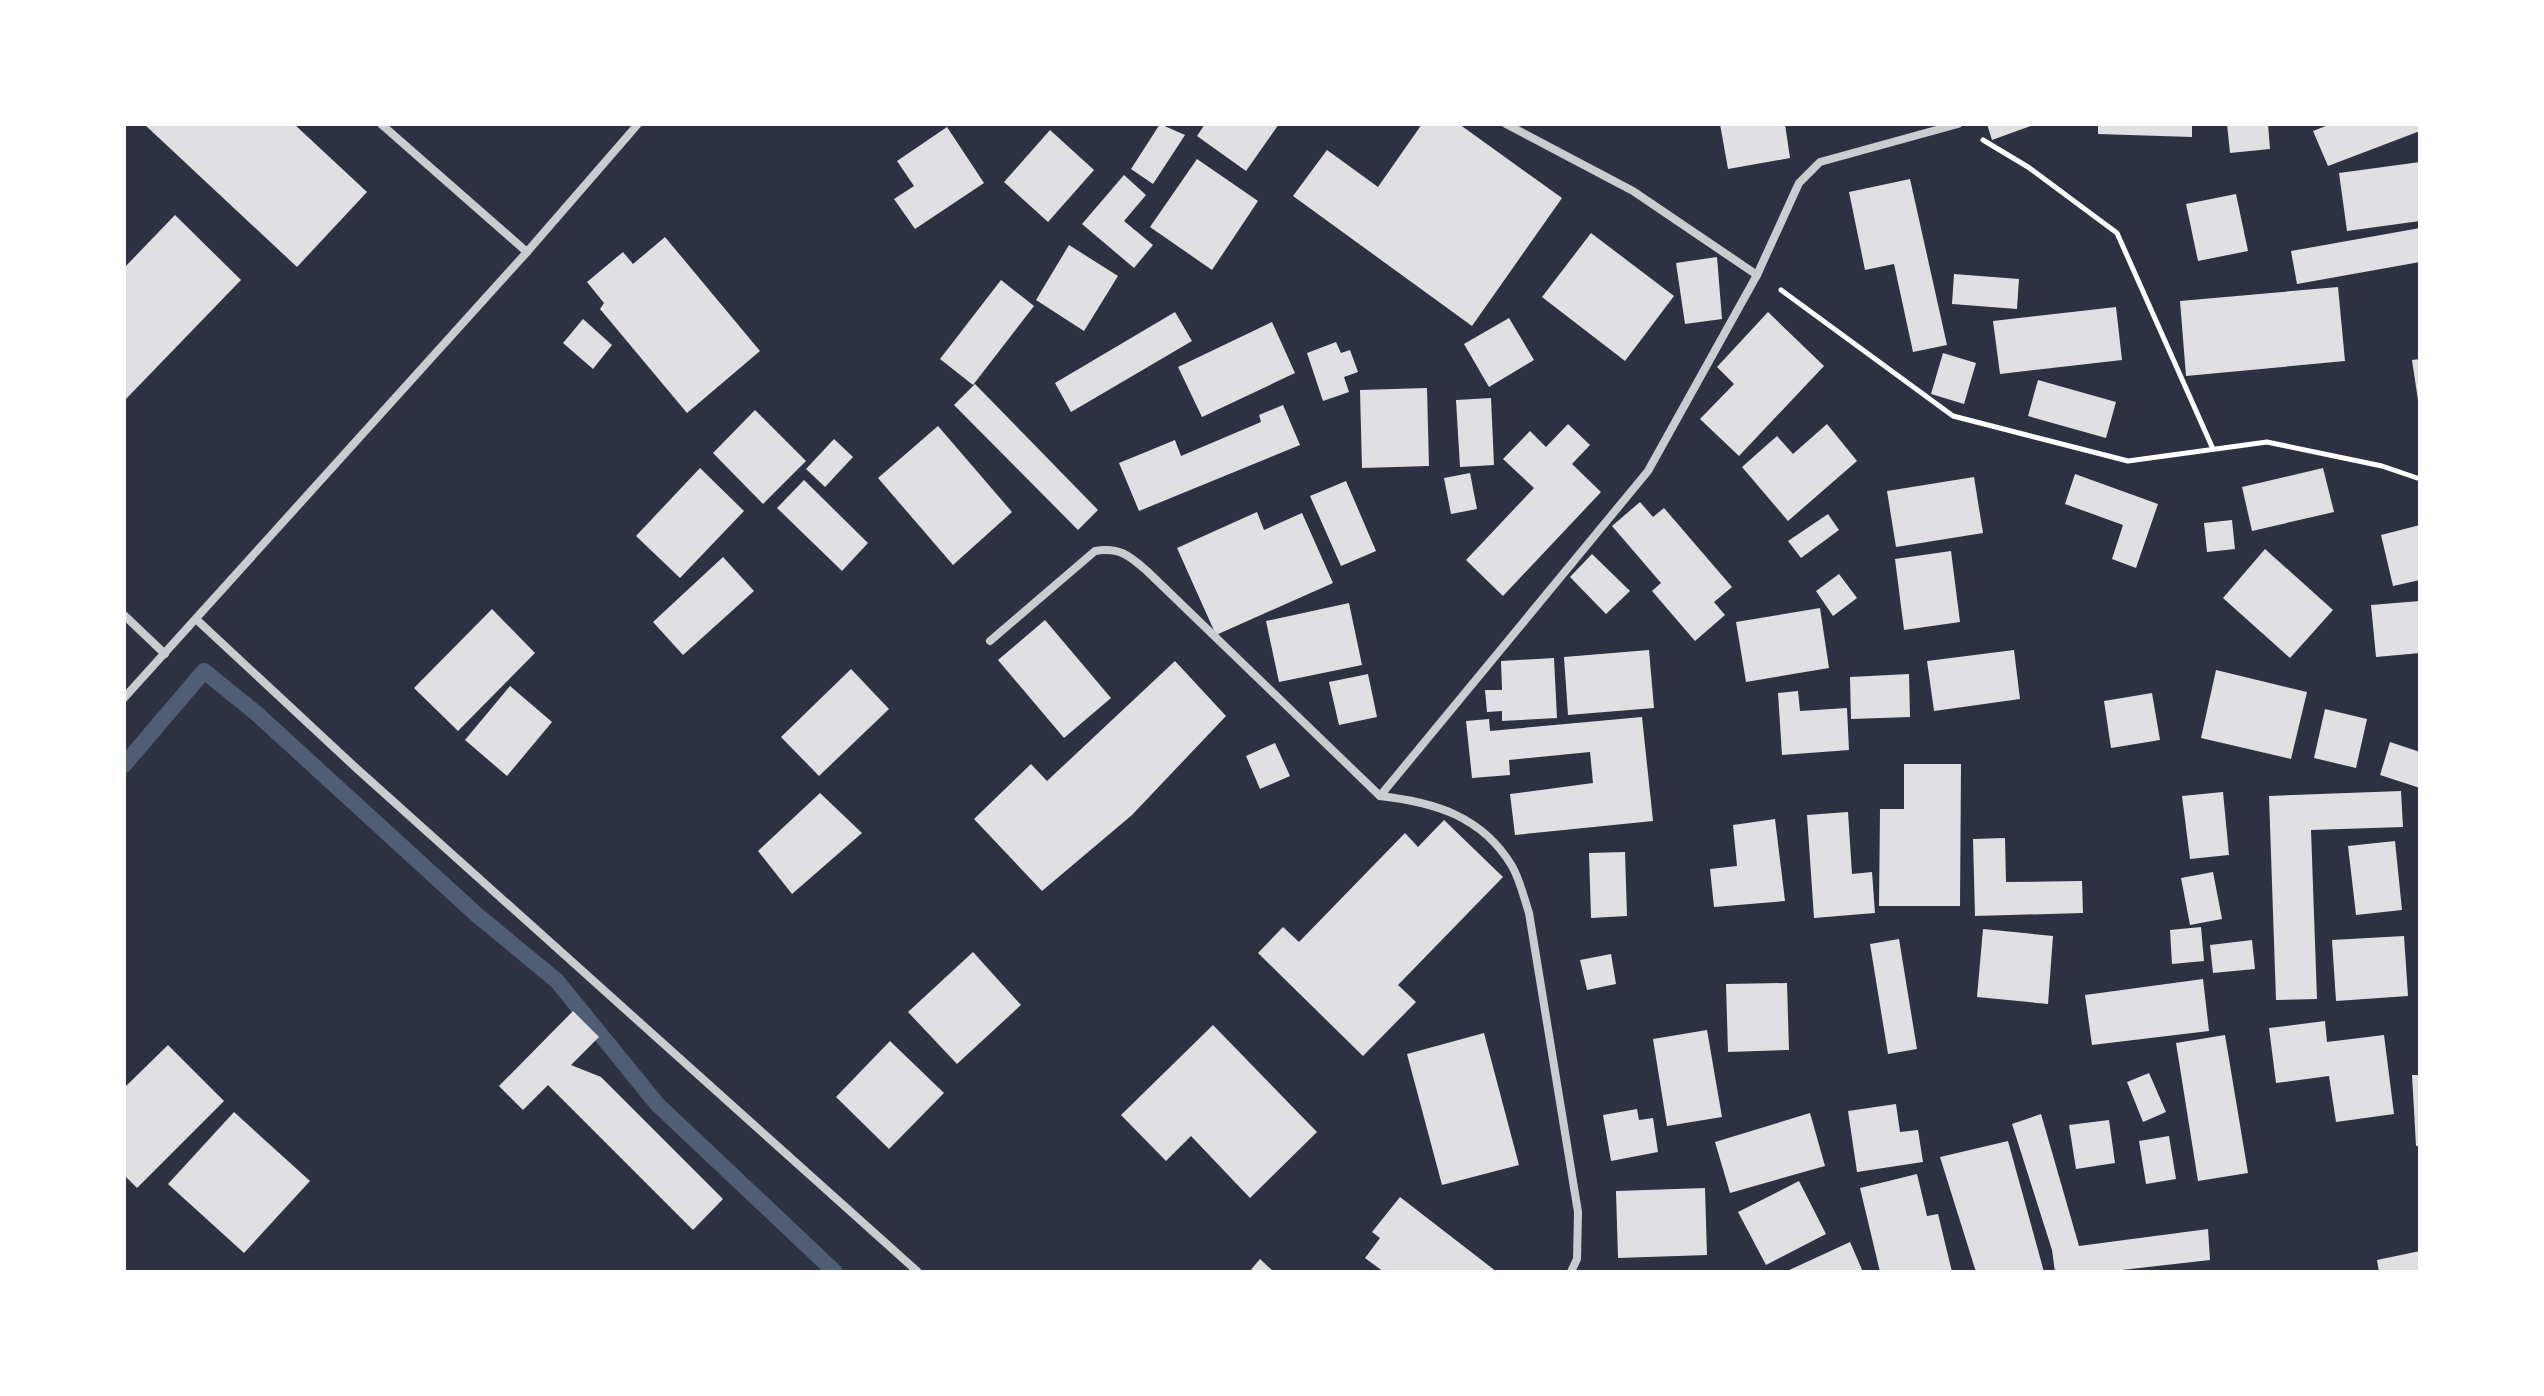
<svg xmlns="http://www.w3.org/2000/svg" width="2544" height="1396" font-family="Cabin,sans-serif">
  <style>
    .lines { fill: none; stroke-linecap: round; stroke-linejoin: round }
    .stream { stroke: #4f5d75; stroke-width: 16 }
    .building { fill: #e0e0e3 }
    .path { stroke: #fff; stroke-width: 5 }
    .minor { stroke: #caccd0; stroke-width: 8 }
  </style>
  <rect width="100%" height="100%" fill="#2d3142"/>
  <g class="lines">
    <path class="stream" d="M124 765 204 671 256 713 477 915 557 981 657 1104 835 1272"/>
  </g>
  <g class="building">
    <path d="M144 124H294L367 192 297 267Z"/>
    <path d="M1160 124 1185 135 1153 184 1131 169Z"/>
    <path d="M1205 124H1279L1246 171 1197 136Z"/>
    <path d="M1422 124H1459L1562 198 1472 326 1293 196 1327 150 1378 187Z"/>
    <path d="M1720 124H1785L1790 158 1728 169Z"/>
    <path d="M1987 124H2036L1992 140Z"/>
    <path d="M2098 124H2192V137L2098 134Z"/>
    <path d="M2227 124H2268L2270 149 2230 153Z"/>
    <path d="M2331 124H2420V131L2328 166 2313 131Z"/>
    <path d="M947 127 984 183 915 229 894 199 914 186 897 161Z"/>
    <path d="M1050 130 1094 170 1048 222 1004 182Z"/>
    <path d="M1197 159 1258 201 1212 270 1150 227Z"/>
    <path d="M2420 162V221L2347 231 2339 173Z"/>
    <path d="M1124 175 1146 195 1124 221 1153 245 1134 268 1082 224Z"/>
    <path d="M1910 179 1947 345 1913 352 1894 264 1865 270 1849 192Z"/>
    <path d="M2236 194 2248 251 2198 261 2186 204Z"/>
    <path d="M175 215 241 280 124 401V268Z"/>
    <path d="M2420 228V262L2297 284 2291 251Z"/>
    <path d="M1591 233 1674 296 1625 361 1542 297Z"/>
    <path d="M665 237 760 351 687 413 600 309 604 303 587 282 623 252 633 264Z"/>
    <path d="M1069 245 1118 276 1084 331 1036 300Z"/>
    <path d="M1717 257 1722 319 1685 324 1676 263Z"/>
    <path d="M1954 274 2019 279 2017 309 1952 304Z"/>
    <path d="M1001 280 1034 306 973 385 940 359Z"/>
    <path d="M2338 287 2345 361 2186 376 2180 301Z"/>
    <path d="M2116 307 2122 360 2000 374 1993 321Z"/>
    <path d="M1175 312 1192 341 1071 412 1055 383Z"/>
    <path d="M1768 312 1824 366 1739 456 1700 419 1734 384 1717 367Z"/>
    <path d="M1509 318 1534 360 1489 387 1464 344Z"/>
    <path d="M583 319 612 345 593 369 563 343Z"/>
    <path d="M1272 322 1295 373 1202 417 1178 367Z"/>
    <path d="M1336 342 1341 353 1350 350 1358 372 1344 377 1349 392 1323 401 1307 353Z"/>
    <path d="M1943 353 1976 363 1964 404 1931 394Z"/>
    <path d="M2420 359V400H2418L2412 360Z"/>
    <path d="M2038 380 2116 402 2106 438 2028 416Z"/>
    <path d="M975 384 1098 510 1078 530 954 405Z"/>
    <path d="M1427 388 1429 466 1362 468 1360 390Z"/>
    <path d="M1491 398 1494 465 1460 467 1456 400Z"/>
    <path d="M1283 405 1300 445 1139 511 1119 463 1175 440 1181 456 1261 422 1259 415Z"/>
    <path d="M755 410 806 461 763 504 713 453Z"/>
    <path d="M1568 424 1590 445 1572 464 1601 492 1503 596 1466 560 1534 488 1503 459 1530 431 1546 447Z"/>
    <path d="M1827 424 1857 461 1788 521 1742 467 1777 436 1793 454Z"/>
    <path d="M938 426 1012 512 953 565 878 478Z"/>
    <path d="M834 439 853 457 825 487 806 469Z"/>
    <path d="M700 468 744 511 680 578 636 536Z"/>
    <path d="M2323 468 2334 512 2252 531 2242 487Z"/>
    <path d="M1470 473 1477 509 1451 514 1444 478Z"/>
    <path d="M2075 474 2158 504 2136 568 2112 559 2123 525 2065 504Z"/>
    <path d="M1974 477 1983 533 1896 547 1887 491Z"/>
    <path d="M804 480 868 543 842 571 777 508Z"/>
    <path d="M1346 481 1376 551 1341 566 1310 496Z"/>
    <path d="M1640 502 1653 517 1664 508 1732 587 1714 602 1725 615 1695 641 1652 591 1661 583 1612 526Z"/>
    <path d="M1257 512 1264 530 1302 513 1333 583 1216 635 1177 548Z"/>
    <path d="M1828 514 1839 530 1801 558 1788 541Z"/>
    <path d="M2232 520 2235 549 2207 552 2204 523Z"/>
    <path d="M2420 525V580L2393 586 2381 535Z"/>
    <path d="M2265 549 2333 610 2290 658 2223 598Z"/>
    <path d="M1951 551 1960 622 1904 630 1895 559Z"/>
    <path d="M1592 554 1630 591 1606 614 1570 577Z"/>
    <path d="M723 557 754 591 683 655 653 622Z"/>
    <path d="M1839 574 1857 598 1833 616 1816 591Z"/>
    <path d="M2420 601V653L2376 657 2371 605Z"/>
    <path d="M1349 603 1362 665 1279 682 1266 621Z"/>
    <path d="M1820 608 1829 668 1746 682 1736 622Z"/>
    <path d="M492 609 535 653 458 731 414 688Z"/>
    <path d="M1045 620 1111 698 1064 738 998 660Z"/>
    <path d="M1649 650 1654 708 1568 715 1564 657Z"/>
    <path d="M2014 650 2020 699 1934 711 1927 661Z"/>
    <path d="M1554 658 1557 718 1502 721V711L1487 712 1485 690H1502L1501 661Z"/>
    <path d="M1175 661 1226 716 1132 815 1042 891 974 819 1031 764 1047 781Z"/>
    <path d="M851 669 889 709 819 776 781 737Z"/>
    <path d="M2216 670 2307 692 2291 759 2201 738Z"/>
    <path d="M1368 674 1377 717 1339 725 1329 682Z"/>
    <path d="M1909 674 1910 717 1851 719 1850 677Z"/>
    <path d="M510 686 552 722 507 776 465 740Z"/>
    <path d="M1798 691 1800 711 1847 708 1849 750 1782 755 1778 693Z"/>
    <path d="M2152 693 2160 740 2111 748 2104 701Z"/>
    <path d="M2325 709 2367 719 2356 768 2314 758Z"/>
    <path d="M1642 717 1653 821 1515 835 1510 794 1593 783 1590 752 1509 760 1510 775 1472 778 1466 721 1489 719 1490 731Z"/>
    <path d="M2390 742 2420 752V788L2380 775Z"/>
    <path d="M1275 743 1290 776 1260 789 1246 756Z"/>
    <path d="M1904 764H1961L1960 906H1879L1880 809H1904Z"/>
    <path d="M2401 791 2403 827 2311 830 2317 999 2276 1000 2269 796Z"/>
    <path d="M2223 792 2229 855 2190 859 2182 796Z"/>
    <path d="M820 793 862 833 792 894 758 851Z"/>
    <path d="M1848 812 1852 874 1872 872 1875 913 1814 918 1807 815Z"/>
    <path d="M1775 819 1785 901 1714 907 1710 869 1737 866 1733 825Z"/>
    <path d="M1444 820 1503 877 1398 985 1416 1002 1363 1056 1258 953 1283 927 1299 942 1405 833 1418 847Z"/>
    <path d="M2005 838 2006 882 2082 881 2083 913 1975 916 1973 839Z"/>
    <path d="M2395 841 2402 910 2356 915 2348 846Z"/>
    <path d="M1625 852 1627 916 1591 918 1589 853Z"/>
    <path d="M2213 872 2222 919 2190 925 2181 878Z"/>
    <path d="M2201 927 2204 961 2172 964 2170 930Z"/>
    <path d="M1983 929 2053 936 2048 1004 1977 997Z"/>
    <path d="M2404 936 2408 996 2336 1001 2332 940Z"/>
    <path d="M1899 939 1917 1049 1888 1054 1870 944Z"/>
    <path d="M2252 940 2255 969 2213 973 2210 945Z"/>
    <path d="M973 952 1021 1005 957 1064 908 1012Z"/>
    <path d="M1611 954 1616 984 1587 990 1580 960Z"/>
    <path d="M2203 979 2209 1031 2092 1045 2085 995Z"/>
    <path d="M1787 983 1789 1050 1728 1052 1726 984Z"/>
    <path d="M573 1011 599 1037 571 1065 601 1077 723 1199 693 1230 548 1085 523 1110 499 1086Z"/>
    <path d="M2325 1021 2327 1042 2384 1035 2394 1114 2336 1122 2329 1076 2276 1083 2269 1028Z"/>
    <path d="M1213 1025 1317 1132 1250 1198 1191 1136 1166 1161 1121 1115Z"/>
    <path d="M1707 1030 1722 1117 1667 1126 1653 1039Z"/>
    <path d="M1484 1033 1519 1165 1442 1185 1407 1054Z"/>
    <path d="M2225 1035 2248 1173 2198 1181 2176 1043Z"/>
    <path d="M890 1041 944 1093 889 1149 836 1097Z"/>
    <path d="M168 1045 224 1101 137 1188 124 1175V1088Z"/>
    <path d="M2149 1073 2166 1112 2143 1122 2127 1082Z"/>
    <path d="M2412 1075H2420V1146H2416Z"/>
    <path d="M1896 1104 1900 1132 1918 1130 1923 1162 1857 1172 1848 1111Z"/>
    <path d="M1637 1109 1639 1120 1653 1118 1658 1152 1611 1161 1603 1115Z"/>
    <path d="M234 1112 310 1181 244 1253 168 1184Z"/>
    <path d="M1810 1113 1825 1166 1730 1193 1715 1142Z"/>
    <path d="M2041 1114 2079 1246 2208 1229 2210 1260 2104 1272H2055L2052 1250 2012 1124Z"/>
    <path d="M2109 1120 2115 1163 2076 1169 2069 1125Z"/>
    <path d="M2169 1136 2176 1179 2146 1184 2139 1141Z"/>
    <path d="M2008 1141 2044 1272H1976L1940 1157Z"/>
    <path d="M1917 1174 1927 1216 1938 1214 1952 1272H1880L1860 1188Z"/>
    <path d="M1799 1181 1826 1234 1766 1265 1738 1212Z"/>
    <path d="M1705 1188 1707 1255 1618 1258 1616 1191Z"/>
    <path d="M1400 1197 1497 1272H1384L1365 1258 1380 1238 1372 1232Z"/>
    <path d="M1850 1242 1863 1272H1785Z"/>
    <path d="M2420 1251V1272H2379L2377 1260Z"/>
    <path d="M1260 1259 1274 1272H1249Z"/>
  </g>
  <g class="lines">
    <g class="path">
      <path d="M1983 140 2028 167 2117 233 2213 449"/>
      <path d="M1781 290 1953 416 2128 461 2267 442 2382 466 2420 479"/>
    </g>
    <g class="minor">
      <path d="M381 124 527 252"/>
      <path d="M1506 124 1633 191 1757 275"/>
      <path d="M124 615 165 654"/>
      <path d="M197 620 355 767 918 1272"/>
      <path d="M990 641 1095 551C1119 547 1129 555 1147 571L1380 796C1434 802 1482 816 1512 866 1520 880 1524 898 1529 913L1578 1212 1577 1259 1571 1272"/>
      <path d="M124 698 527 252 638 124"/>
      <path d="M1380 796 1648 471 1757 275 1799 183 1820 162 1958 124"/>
    </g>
  </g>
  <rect width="2544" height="1396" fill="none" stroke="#ffffff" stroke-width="252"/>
</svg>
